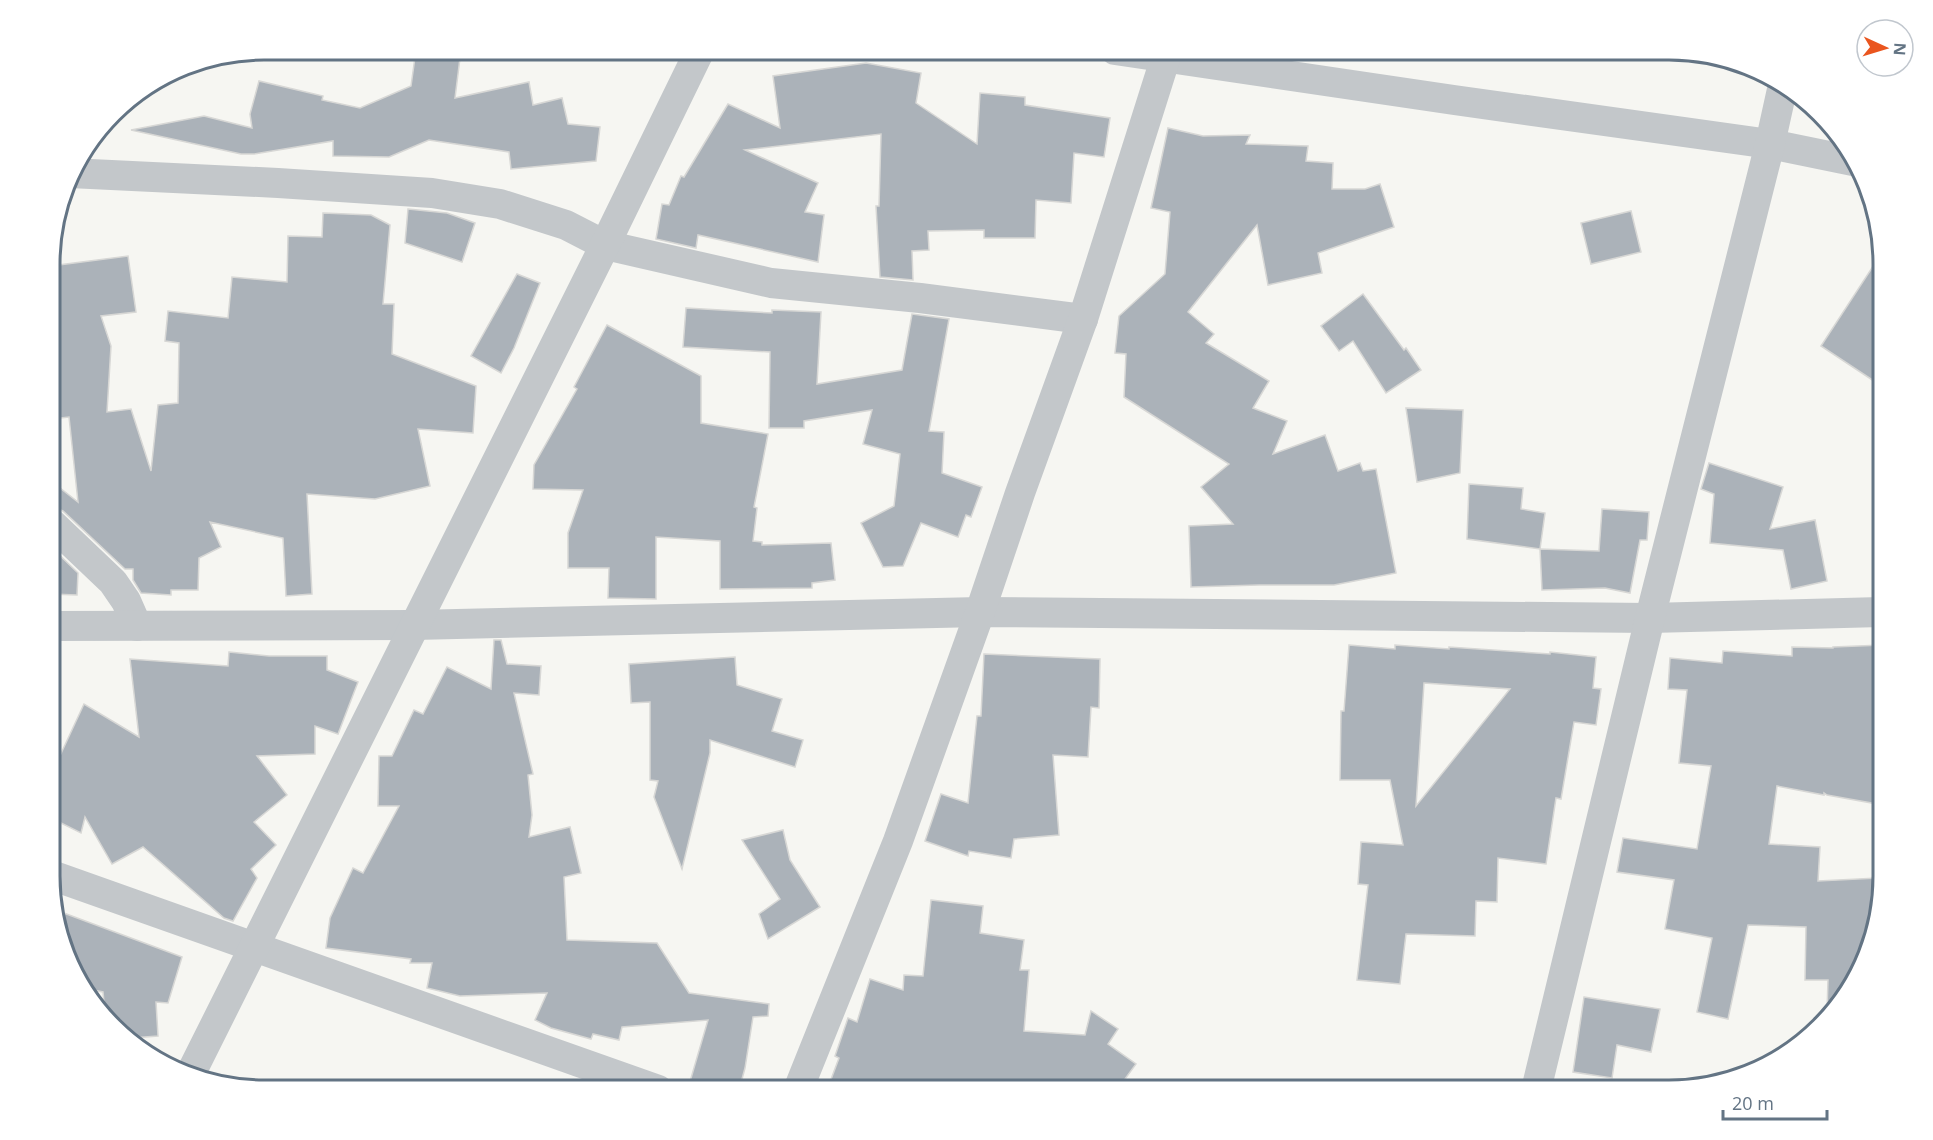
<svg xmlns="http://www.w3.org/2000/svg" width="1933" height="1140" font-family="'Open Sans',sans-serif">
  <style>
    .building { fill: #abb2b9; stroke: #d7d7d5; stroke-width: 1.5; fill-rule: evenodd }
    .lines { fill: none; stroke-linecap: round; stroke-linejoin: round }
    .minor { stroke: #c3c7ca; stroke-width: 30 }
    .rim { fill: none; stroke: #637484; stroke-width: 3 }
  </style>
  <rect width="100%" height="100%" fill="#f6f6f2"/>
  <g class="building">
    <path d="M416 50H461L455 98 529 82 533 105 562 98 568 124 600 127 596 161 511 169 509 152 429 140 389 157 333 156V141L254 154H241L131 130 204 116 252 128 250 114 259 81 323 96 322 100 360 108 411 86Z"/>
    <path d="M866 63 921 73 916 103 977 144 980 93 1025 97V105L1110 118 1104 157 1074 153 1071 203 1036 200 1035 238H984V230L928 231 929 250 912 251 913 280 880 277 876 206H879L881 134 745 150 818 183 805 212 824 215 818 262 698 235 696 248 656 239 662 204 669 205 681 176 684 177 728 104 780 128 773 76Z"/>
    <path d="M1168 128 1203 136 1250 135 1246 144 1308 146 1306 161 1333 163 1332 189H1365L1380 184 1394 227 1318 253 1322 273 1268 285 1257 225 1188 312 1214 334 1206 343 1269 381 1253 408 1287 421 1273 454 1325 435 1338 471 1360 463 1363 471 1376 469 1396 573 1334 585H1259L1191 587 1189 526 1233 524 1201 487 1229 464 1124 397 1126 354 1115 353 1119 316 1165 274 1170 212 1151 208Z"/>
    <path d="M408 209 447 213 475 223 462 262 405 243Z"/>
    <path d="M1631 211 1641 252 1591 264 1581 223Z"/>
    <path d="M323 213 371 215 390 225 383 304H394L392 354 476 386 473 433 418 429 430 486 375 499 307 494 312 594 286 596 283 538 210 522 221 547 199 558 198 590H171V595L141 593 133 580V569H125L63 511 51 506V481L78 502 69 417 51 419V266L128 256 136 312 101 316 111 346 107 412 131 409 151 471 158 405 178 403 179 343 165 341 168 311 228 318 232 277 287 282 288 236 322 237Z"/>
    <path d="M1883 251V387L1821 346Z"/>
    <path d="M517 274 540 283 514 348 501 373 471 356Z"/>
    <path d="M1363 294 1404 350 1406 348 1421 370 1386 393 1353 341 1339 351 1321 326Z"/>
    <path d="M686 308 772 313V310L821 312 817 384 902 370 912 314 949 319 929 431 944 432 942 473 982 487 971 517 966 515 958 537 921 523 903 566 883 567 861 523 894 506 900 454 863 444 872 410 804 421V428H769L770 352 683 347Z"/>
    <path d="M607 325 701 376V423L768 434 754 507 757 508 753 541 762 542V545L831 543 835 580 812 583V588L720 589V541L656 537V599L608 598 609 568H568V533L583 490 533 489 534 465 577 389 574 387Z"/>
    <path d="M1406 408 1463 410 1460 473 1417 482Z"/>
    <path d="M1709 463 1783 487 1770 529 1815 520 1827 581 1791 589 1783 550 1710 543 1714 494 1701 489Z"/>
    <path d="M1469 484 1523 488 1521 509 1545 513 1540 549 1467 539Z"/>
    <path d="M1602 509 1649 512 1647 540H1640L1630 593 1605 588 1542 590 1540 549 1599 551Z"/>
    <path d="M51 547 78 573 77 595 51 594Z"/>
    <path d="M494 640H501L507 664 541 666 539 695 514 693 533 774 528 775 532 815 529 837 570 827 581 873 564 877 567 940 657 943 689 993 769 1004 768 1016 753 1017 745 1068 739 1090H707L689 1085 708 1020 622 1027 619 1040 593 1034 591 1039 551 1028 535 1020 547 993 460 996 427 988 432 963H410L411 959 326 948 330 918 353 868 363 873 399 806H378L379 756H392L414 710 423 714 447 667 491 689Z"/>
    <path d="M1349 645 1395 649V645L1449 649V647L1550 654V652L1596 657 1593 688 1601 689 1596 725 1574 722 1561 799 1556 798 1546 864 1498 858 1497 902 1476 901 1475 936 1406 934 1400 984 1357 980 1368 885 1358 884 1361 842 1403 845 1390 780H1340L1341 711H1344ZM1424 683 1510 689 1416 806Z"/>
    <path d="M1883 645V805L1827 795 1824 793V795L1777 786 1769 844 1820 847 1818 881 1878 878 1879 903 1855 984 1827 1011 1828 980H1805L1806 927 1748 925 1728 1019 1697 1012 1712 938 1665 929 1674 880 1617 872 1623 838 1697 849 1711 766 1679 763 1687 690 1668 689 1670 658 1722 663 1723 651 1792 656V647L1833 648V647Z"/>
    <path d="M229 652 269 656H327V670L358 682 338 734 315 726V754L257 756 287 795 254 822 276 845 251 869 257 878 233 921 224 918 143 847 112 864 85 817 81 833 51 818V775L84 704 139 737 130 659 228 666Z"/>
    <path d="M984 654 1100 659 1099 708 1091 707 1088 757 1053 755 1059 835 1014 839 1011 858 969 851 968 856 925 841 941 794 968 803 977 716H981Z"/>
    <path d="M735 657 737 685 782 699 772 731 803 740 795 767 710 740V753L682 869 654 797 658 781 650 780V702L631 703 629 664Z"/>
    <path d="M783 830 790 860 820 907 768 939 759 914 780 899 742 840Z"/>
    <path d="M931 900 983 906 980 933 1024 940 1020 970H1029L1024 1031 1085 1035 1091 1011 1118 1029 1108 1044 1136 1064 1117 1090H827L839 1058 835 1056 848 1018 857 1022 870 979 903 990 904 975 923 976Z"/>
    <path d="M53 909 182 957 168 1003 156 1002 158 1036 131 1038 105 1013 103 992 83 988Z"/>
    <path d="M1584 997 1660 1009 1651 1052 1617 1045 1612 1078 1573 1072Z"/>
  </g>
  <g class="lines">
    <g class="minor">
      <path d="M1115 50 1454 100 1770 144 1853 161"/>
      <path d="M70 173 278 183 432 193 500 204 566 225 605 245 771 283 920 298 1083 319"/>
      <path d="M51 523 113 582 126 601 137 626"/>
      <path d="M51 626 414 625 980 612 1650 618 1881 612"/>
      <path d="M51 875 658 1090"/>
      <path d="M192 1071 605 245 700 50"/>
      <path d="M798 1090 898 841 980 612 1020 493 1083 319 1168 50"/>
      <path d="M1536 1090 1650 618 1770 144 1783 85"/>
    </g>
  </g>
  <path d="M0 0H1933V1140H0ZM264 60H1669A204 204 0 0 1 1873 264V876A204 204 0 0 1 1669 1080H264A204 204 0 0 1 60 876V264A204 204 0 0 1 264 60Z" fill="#fff" fill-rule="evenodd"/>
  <path class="rim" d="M264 60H1669A204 204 0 0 1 1873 264V876A204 204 0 0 1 1669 1080H264A204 204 0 0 1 60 876V264A204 204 0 0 1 264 60Z"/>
  <g transform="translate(1885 48) rotate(94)"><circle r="28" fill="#ffffff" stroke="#c1c7ce" stroke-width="1.5"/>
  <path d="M0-4.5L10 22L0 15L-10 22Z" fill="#ea551e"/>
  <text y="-9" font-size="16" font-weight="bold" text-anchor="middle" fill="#637484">N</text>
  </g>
  <path d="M1723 1110v9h104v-9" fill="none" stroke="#637484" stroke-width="3"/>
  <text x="1732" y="1110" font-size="18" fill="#637484" stroke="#ffffff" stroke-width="4.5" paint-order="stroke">20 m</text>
</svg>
